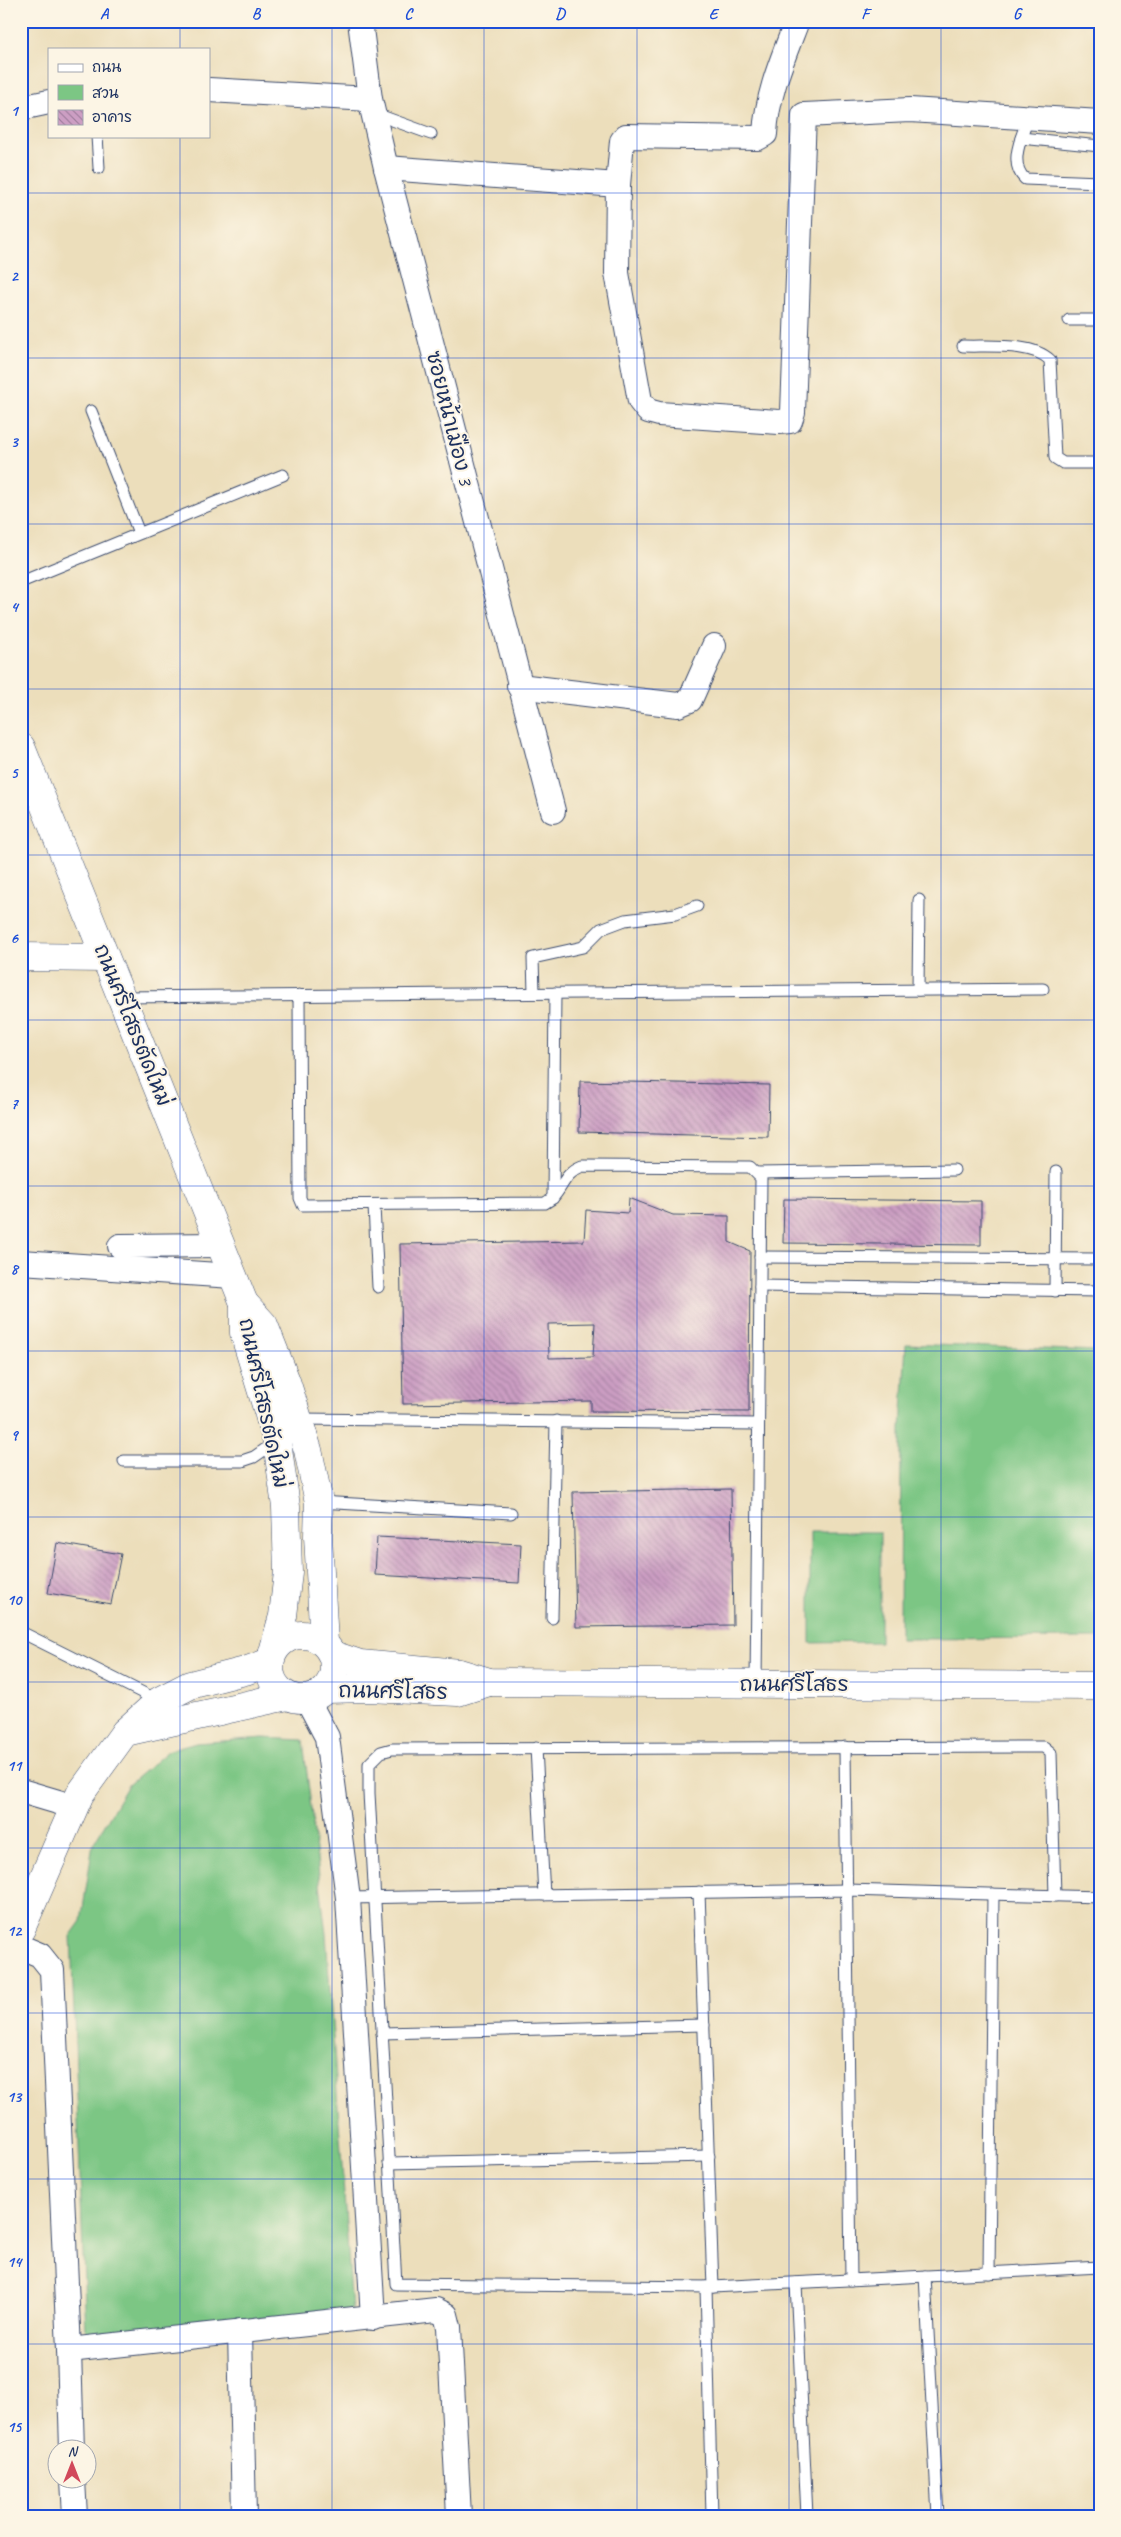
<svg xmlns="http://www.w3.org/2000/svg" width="1121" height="2537" font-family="Caveat,'Playpen Sans Thai',sans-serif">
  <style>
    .green { fill: #7cc684; stroke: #4c7a71 }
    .building { fill: url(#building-back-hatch); fill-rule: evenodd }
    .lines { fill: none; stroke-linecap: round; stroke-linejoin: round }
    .service-casing { stroke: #3a496c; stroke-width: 13 }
    .minor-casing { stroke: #3a496c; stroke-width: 26 }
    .tertiary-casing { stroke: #3a496c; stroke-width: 29 }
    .secondary-casing { stroke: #3a496c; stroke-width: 29 }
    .service { stroke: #fff; stroke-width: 11 }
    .minor { stroke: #fff; stroke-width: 24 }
    .tertiary { stroke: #fff; stroke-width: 28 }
    .secondary { stroke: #fff; stroke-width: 28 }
    .grid { fill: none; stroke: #1d4ed8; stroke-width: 1; stroke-opacity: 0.55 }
    .labels { text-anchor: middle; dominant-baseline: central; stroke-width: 4; stroke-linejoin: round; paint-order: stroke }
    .street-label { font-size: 21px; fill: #1b2f5e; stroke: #fcf5e5 }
    .neatline { fill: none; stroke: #1d4ed8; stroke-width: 2 }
    .grid-label { font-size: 16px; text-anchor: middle; font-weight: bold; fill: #1d4ed8 }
  </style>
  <defs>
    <pattern id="building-back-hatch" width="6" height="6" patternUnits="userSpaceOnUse" patternTransform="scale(1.25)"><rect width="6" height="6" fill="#cc9ec3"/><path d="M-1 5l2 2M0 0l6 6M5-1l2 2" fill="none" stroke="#a581a2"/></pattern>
  </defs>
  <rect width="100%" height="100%" fill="#fcf5e5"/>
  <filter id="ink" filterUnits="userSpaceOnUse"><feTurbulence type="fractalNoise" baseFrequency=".02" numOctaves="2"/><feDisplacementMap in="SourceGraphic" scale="10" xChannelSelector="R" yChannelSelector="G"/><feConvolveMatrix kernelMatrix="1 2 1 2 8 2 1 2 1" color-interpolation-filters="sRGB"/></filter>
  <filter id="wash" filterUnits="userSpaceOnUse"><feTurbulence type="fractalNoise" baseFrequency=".0096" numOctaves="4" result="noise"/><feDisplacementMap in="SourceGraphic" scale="20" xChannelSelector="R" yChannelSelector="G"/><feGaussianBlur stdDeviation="1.12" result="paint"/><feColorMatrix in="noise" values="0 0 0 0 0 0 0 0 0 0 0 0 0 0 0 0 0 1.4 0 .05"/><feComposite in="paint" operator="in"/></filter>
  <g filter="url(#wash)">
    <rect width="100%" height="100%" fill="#ecdebb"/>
    <g class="green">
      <path d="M906 1344 1100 1351V1638L900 1639 901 1429Z"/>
      <path d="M810 1532H880V1642L810 1643Z"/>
      <path d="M263 1738 303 1740 326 1934 352 2310 86 2334 71 1935 81 1921 93 1844 128 1785 168 1751 196 1743Z"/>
    </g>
    <g id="blocks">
      <g class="building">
        <path d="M580 1081 769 1085 768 1137 579 1132Z"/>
        <path d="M629 1198 673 1215 729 1216V1242L750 1251 749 1412 591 1411V1401L403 1404 400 1244 584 1241 586 1210 628 1213ZM595 1323 593 1357 549 1358 548 1324Z"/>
        <path d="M784 1199 981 1201V1245L783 1243Z"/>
        <path d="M731 1489 733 1625 576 1627 573 1492Z"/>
        <path d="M377 1537 521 1544 519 1583 375 1575Z"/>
        <path d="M57 1543 121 1554 111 1604 48 1593Z"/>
      </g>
    </g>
  </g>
  <g filter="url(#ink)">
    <use href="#blocks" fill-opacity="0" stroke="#3a496c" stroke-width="1"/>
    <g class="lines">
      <defs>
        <g id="service">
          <path d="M373 113 431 134"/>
          <path d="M1028 118C1022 137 1008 163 1025 179L1100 182"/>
          <path d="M97 136 99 168"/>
          <path d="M1021 138 1100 146"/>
          <path d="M1069 320H1100"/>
          <path d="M963 346C987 347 1032 342 1050 360L1055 458 1063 463H1100"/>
          <path d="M91 411 139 533"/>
          <path d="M21 582 283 475"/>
          <path d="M918 990 919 900"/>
          <path d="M534 992 533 958 583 947 601 929 625 920 675 914 697 906"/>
          <path d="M299 995 300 1198 303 1205 545 1203C562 1195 561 1174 582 1166L750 1167 761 1178 756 1684"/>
          <path d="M121 997 1043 989"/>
          <path d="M758 1173 954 1170"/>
          <path d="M553 1198 555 993"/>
          <path d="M374 1206 378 1287"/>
          <path d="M760 1257 1100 1259"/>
          <path d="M760 1286 1100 1291"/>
          <path d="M1055 1291 1056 1172"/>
          <path d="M299 1419 757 1424"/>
          <path d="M124 1461H242L254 1457 277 1441"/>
          <path d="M319 1502 511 1513"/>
          <path d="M552 1618 556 1421"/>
          <path d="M21 1632 159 1701"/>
          <path d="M845 1747 851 2280"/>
          <path d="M536 1748 544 1895"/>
          <path d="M699 1892 713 2287"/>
          <path d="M1055 1896 1051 1753 1044 1747 392 1749 381 1752 369 1764V1793L396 2284 713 2287 1100 2267"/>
          <path d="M348 1898 847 1890 1100 1897"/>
          <path d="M382 2033 704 2025"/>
          <path d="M389 2163 709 2156"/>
          <path d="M989 2273 993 1894"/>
          <path d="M925 2276 938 2516"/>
          <path d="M796 2283 807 2516"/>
          <path d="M706 2287 712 2516"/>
        </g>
        <g id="minor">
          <path d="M360 21 370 99 386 168 553 811"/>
          <path d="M209 90 370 99"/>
          <path d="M21 108 49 102"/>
          <path d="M386 168 618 185 622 141 626 136 758 138 765 134C767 94 783 58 797 21"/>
          <path d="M618 185 617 273 640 401 648 411 659 414 779 422 790 421 793 412 804 115 910 110 1100 122"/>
          <path d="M519 686 678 705 690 700 714 646"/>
          <path d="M120 1246 221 1245"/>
          <path d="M21 1262 233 1276"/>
          <path d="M307 1699 327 1737 348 1898 373 2318"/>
          <path d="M21 1791 75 1807"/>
          <path d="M21 1947 40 1955 52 1970 69 2350 436 2310 446 2315 449 2327 459 2516"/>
          <path d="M240 2331 244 2516"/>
          <path d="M69 2350 72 2450"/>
          <path d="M73 2480 75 2516"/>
        </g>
        <g id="tertiary">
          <path d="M21 747 244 1303V1333L277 1441 286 1507 288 1572 283 1616 273 1652"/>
          <path d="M21 957 105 958"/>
          <path d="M244 1303 264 1325 286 1381 308 1450 319 1502 318 1536 324 1643"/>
        </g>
        <g id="secondary">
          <circle cx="302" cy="1667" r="32"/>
          <path d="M333 1655 360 1664 459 1673 489 1682 1100 1686"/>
          <path d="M326 1689 368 1688 458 1692 489 1682"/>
          <path d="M125 1732 287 1696"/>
          <path d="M21 1929 80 1794 125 1732 159 1701 190 1685 245 1671 270 1662"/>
        </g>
      </defs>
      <use href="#service" class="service-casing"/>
      <use href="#minor" class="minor-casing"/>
      <use href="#tertiary" class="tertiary-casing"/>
      <use href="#secondary" class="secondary-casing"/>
      <use href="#service" class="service"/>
      <use href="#minor" class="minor"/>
      <use href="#tertiary" class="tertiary"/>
      <use href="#secondary" class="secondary"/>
    </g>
  </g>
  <path class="grid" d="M180 21V49M332 21V2516M484 21V2516M637 21V2516M789 21V2516M941 21V2516M180 136V2516M21 193H1100M21 358H1100M21 524H1100M21 689H1100M21 855H1100M21 1020H1100M21 1186H1100M21 1351H1100M21 1517H1100M21 1682H1100M21 1848H1100M21 2013H1100M21 2179H1100M21 2344H1100"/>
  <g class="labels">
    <g class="street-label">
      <text transform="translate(450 418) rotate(76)">ซอยหน้าเมือง 3</text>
      <text transform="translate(133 1025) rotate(68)">ถนนศรีโสธรตัดใหม่</text>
      <text transform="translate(264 1403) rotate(78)">ถนนศรีโสธรตัดใหม่</text>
      <text x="794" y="1684">ถนนศรีโสธร</text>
      <text transform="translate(393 1691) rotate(1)">ถนนศรีโสธร</text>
    </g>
  </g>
  <rect width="1121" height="2537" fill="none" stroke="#fcf5e5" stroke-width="55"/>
  <rect x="48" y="48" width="162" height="90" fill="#fcf5e5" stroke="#a2a6af"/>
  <rect x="58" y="64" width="25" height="8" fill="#ffffff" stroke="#a2a6af"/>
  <text x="92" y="72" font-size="15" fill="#1b2f5e">ถนน</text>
  <rect x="58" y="85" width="25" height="15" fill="#7cc684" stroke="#a2a6af"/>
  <text x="92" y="98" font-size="15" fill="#1b2f5e">สวน</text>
  <rect x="58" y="110" width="25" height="15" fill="url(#building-back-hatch)" stroke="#a2a6af"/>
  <text x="92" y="122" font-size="15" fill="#1b2f5e">อาคาร</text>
  <g transform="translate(72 2464)"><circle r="24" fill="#fcf5e5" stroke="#a2a6af"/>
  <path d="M0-4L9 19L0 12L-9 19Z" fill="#d1495b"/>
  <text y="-8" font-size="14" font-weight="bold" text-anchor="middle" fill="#1b2f5e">N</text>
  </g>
  <rect x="28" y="28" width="1066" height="2482" class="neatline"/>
  <g class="grid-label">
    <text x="104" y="19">A</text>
    <text x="256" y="19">B</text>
    <text x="408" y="19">C</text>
    <text x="560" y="19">D</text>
    <text x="713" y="19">E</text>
    <text x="865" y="19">F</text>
    <text x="1017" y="19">G</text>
    <text x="14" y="116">1</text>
    <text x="14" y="281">2</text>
    <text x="14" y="447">3</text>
    <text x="14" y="612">4</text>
    <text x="14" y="778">5</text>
    <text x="14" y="943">6</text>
    <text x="14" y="1109">7</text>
    <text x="14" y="1274">8</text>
    <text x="14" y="1440">9</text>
    <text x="14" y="1605">10</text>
    <text x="14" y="1771">11</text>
    <text x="14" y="1936">12</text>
    <text x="14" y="2102">13</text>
    <text x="14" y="2267">14</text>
    <text x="14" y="2432">15</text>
  </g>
</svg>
